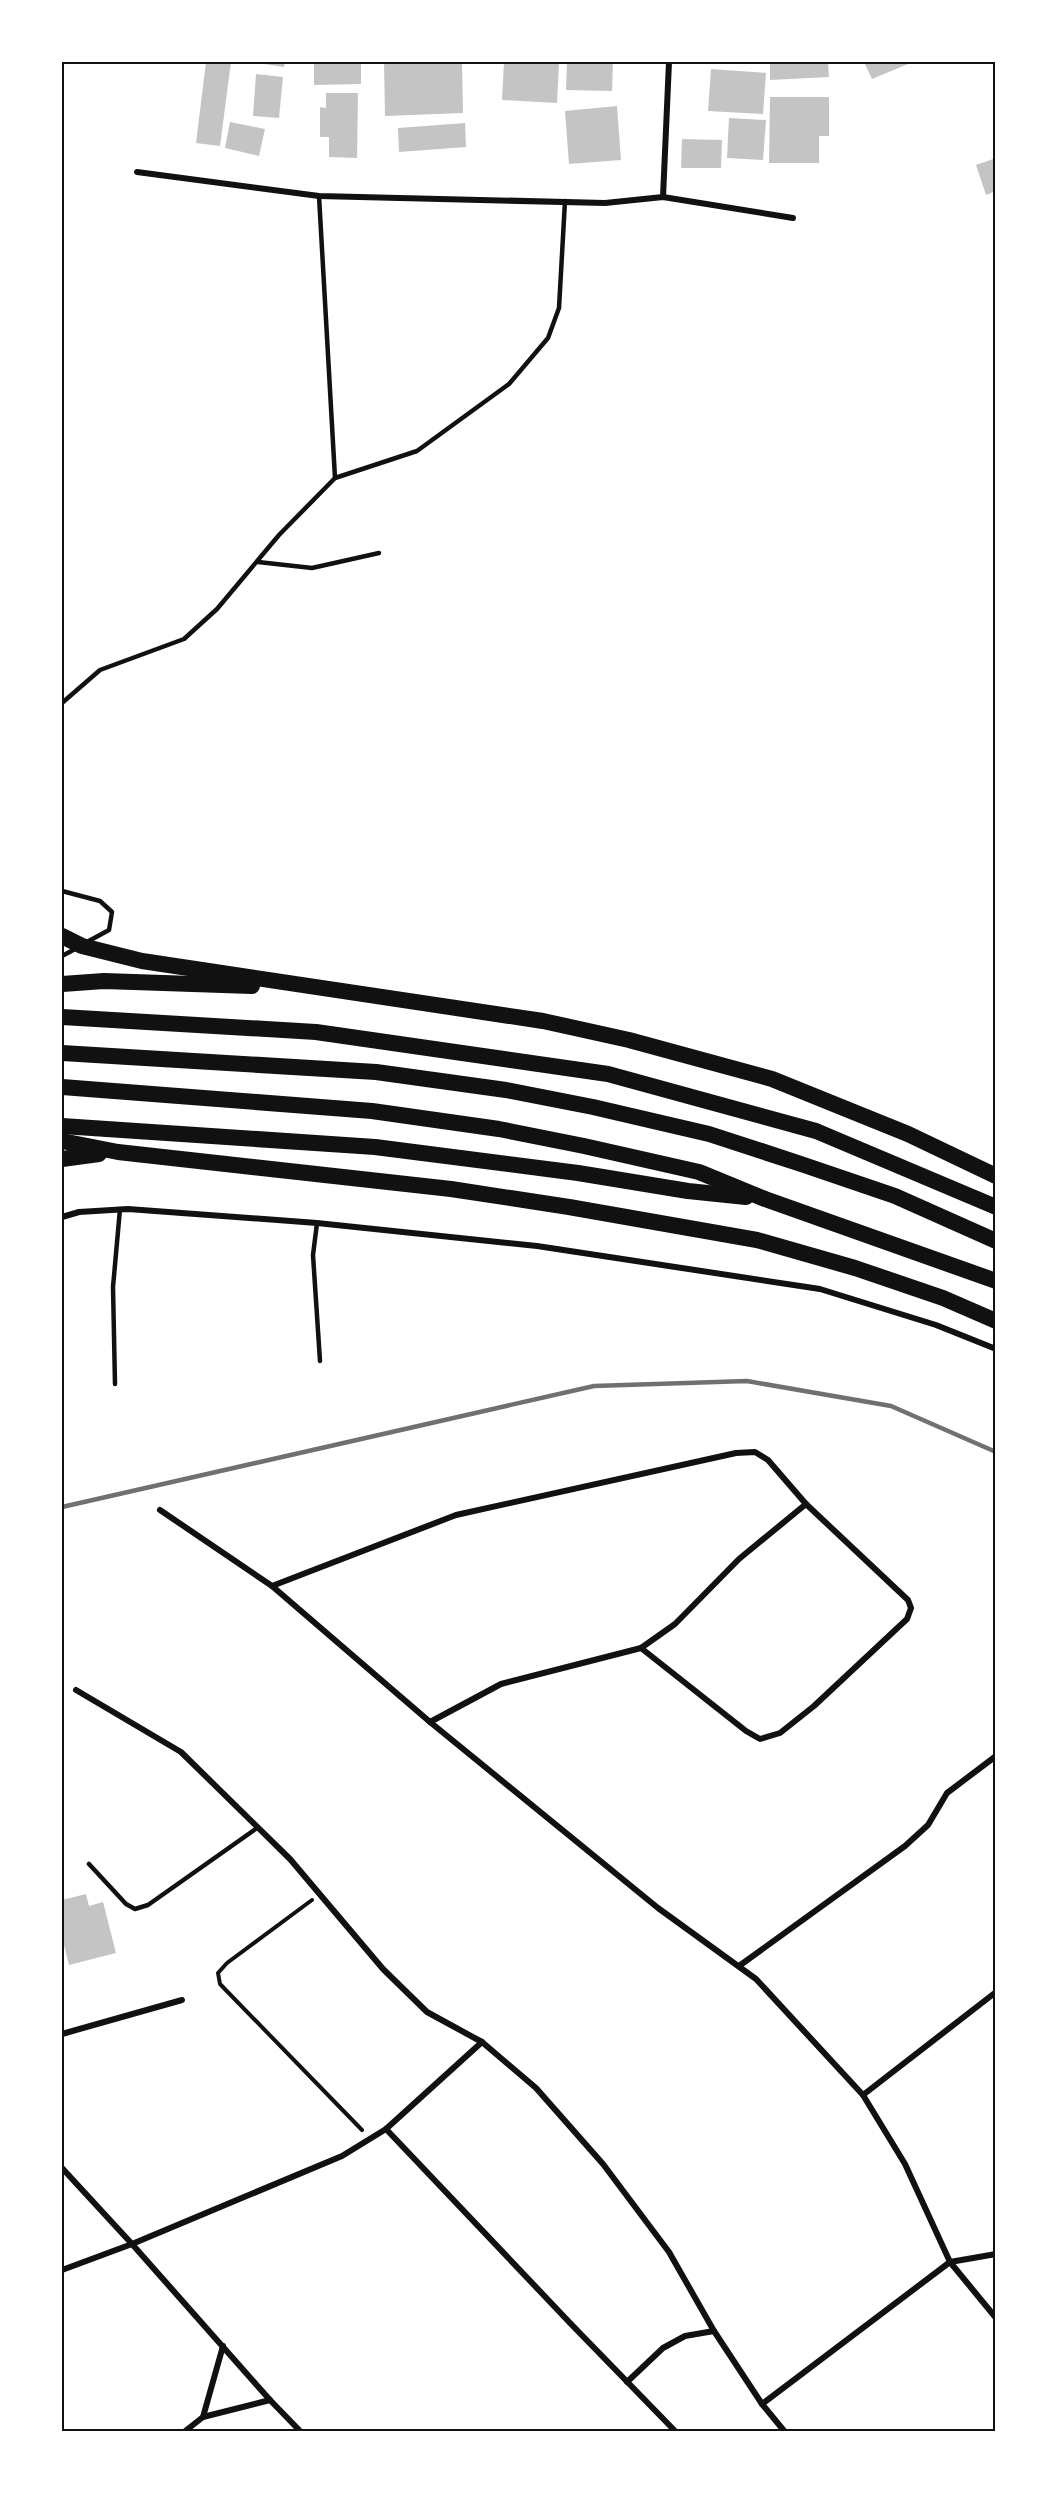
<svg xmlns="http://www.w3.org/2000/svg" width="1057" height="2493" font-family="'DM Sans',sans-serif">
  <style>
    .building { fill: #c4c4c4 }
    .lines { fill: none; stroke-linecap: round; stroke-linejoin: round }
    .path { stroke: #111; stroke-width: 4 }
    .service { stroke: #111; stroke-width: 4.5 }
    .minor { stroke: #111; stroke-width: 6 }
    .trunk { stroke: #111; stroke-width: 16 }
    .rail { stroke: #707070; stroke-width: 4.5 }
    .neatline { fill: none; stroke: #111; stroke-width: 2 }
  </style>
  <rect width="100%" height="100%" fill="#fff"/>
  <g class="building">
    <path d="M206 62H231L220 146 196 143Z"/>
    <path d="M250 62H285L284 67Z"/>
    <path d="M314 62H361V84L314 85Z"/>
    <path d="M384 62H462L463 113 385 116Z"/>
    <path d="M504 62H559L557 103 502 100Z"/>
    <path d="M567 62H613L612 91 566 90Z"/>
    <path d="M770 62H828L829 77 770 80Z"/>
    <path d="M864 62H907L908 64 872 79Z"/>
    <path d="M711 69 766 73 763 114 708 111Z"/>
    <path d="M256 74 283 77 279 118 253 116Z"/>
    <path d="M326 93H358L357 158 329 157V137H320V107L326 108Z"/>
    <path d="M770 97H829V136H819V163H769Z"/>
    <path d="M617 106 621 160 569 164 565 111Z"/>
    <path d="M729 118 766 120 763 160 727 158Z"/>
    <path d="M230 122 265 129 259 156 225 148Z"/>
    <path d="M465 123 466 147 399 152 398 128Z"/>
    <path d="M682 139 722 140 721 168H681Z"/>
    <path d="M996 158V191L986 195 976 165Z"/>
    <path d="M86 1894 89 1906 103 1902 116 1953 69 1965 62 1937V1900Z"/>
  </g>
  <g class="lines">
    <path class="path" d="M312 1900 227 1963 218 1973 220 1984 362 2130"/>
    <g class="service">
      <path d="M335 478 417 451 509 384 548 338 559 308 565 201"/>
      <path d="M258 562 312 568 379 553"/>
      <path d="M62 703 100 670 184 639 217 609 279 535 335 478 319 196"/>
      <path d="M62 891 100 901 112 912 109 930 87 942"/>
      <path d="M62 956 77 948"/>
      <path d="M317 1223 313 1255 320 1361"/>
      <path d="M115 1384 113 1287 120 1209"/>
      <path d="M89 1864 126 1904 135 1909 148 1905 257 1828"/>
    </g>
    <g class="minor">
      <path d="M137 172 319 196 605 203 663 197 793 218"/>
      <path d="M663 197 669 62"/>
      <path d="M62 1217 79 1212 128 1209 317 1223 537 1246 820 1289 936 1325 996 1349"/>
      <path d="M160 1510 272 1586 430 1722 658 1908 756 1979 863 2095 905 2164 950 2262 996 2318"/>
      <path d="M272 1586 456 1515 736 1453 755 1452 768 1460 806 1504 908 1600 911 1608 907 1619 814 1706 780 1733 760 1739 746 1731 641 1648"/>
      <path d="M76 1690 181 1752 290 1859 383 1969 427 2012 482 2042 536 2088 603 2164 669 2252 714 2331 762 2404 785 2432"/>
      <path d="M430 1722 501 1684 641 1648 675 1624 739 1559 806 1504"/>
      <path d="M739 1966 905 1846 928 1825 947 1793 996 1756"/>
      <path d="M62 2034 182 2000"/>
      <path d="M863 2095 996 1992"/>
      <path d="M386 2129 571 2324 676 2432"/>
      <path d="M62 2168 132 2244 270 2400 301 2432"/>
      <path d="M62 2270 132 2244 342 2156 386 2129 482 2042"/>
      <path d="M627 2382 663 2348 685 2336 714 2331"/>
      <path d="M762 2404 950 2262 996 2254"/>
      <path d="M203 2417 223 2346"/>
      <path d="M184 2432 203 2417 270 2400"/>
    </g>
    <g class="trunk">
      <path d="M62 936 82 946 142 961 543 1021 629 1040 772 1079 908 1134 996 1176"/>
      <path d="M62 984 104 981 252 986"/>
      <path d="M62 1017 316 1032 608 1074 816 1131 996 1207"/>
      <path d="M62 1053 376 1072 506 1090 593 1107 709 1134 801 1164 895 1196 996 1241"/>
      <path d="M62 1087 372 1111 499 1129 584 1146 699 1172 765 1199 996 1281"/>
      <path d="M62 1126 375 1147 578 1173 688 1191 746 1197"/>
      <path d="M62 1141 118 1152 451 1189 569 1207 757 1240 855 1268 943 1298 996 1321"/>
      <path d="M62 1159 99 1154"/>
    </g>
    <path class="rail" d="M62 1507 594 1386 747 1381 891 1406 996 1452"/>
  </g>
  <rect width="1057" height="2493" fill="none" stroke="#ffffff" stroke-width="126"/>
  <rect x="63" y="63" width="931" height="2367" class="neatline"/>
</svg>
